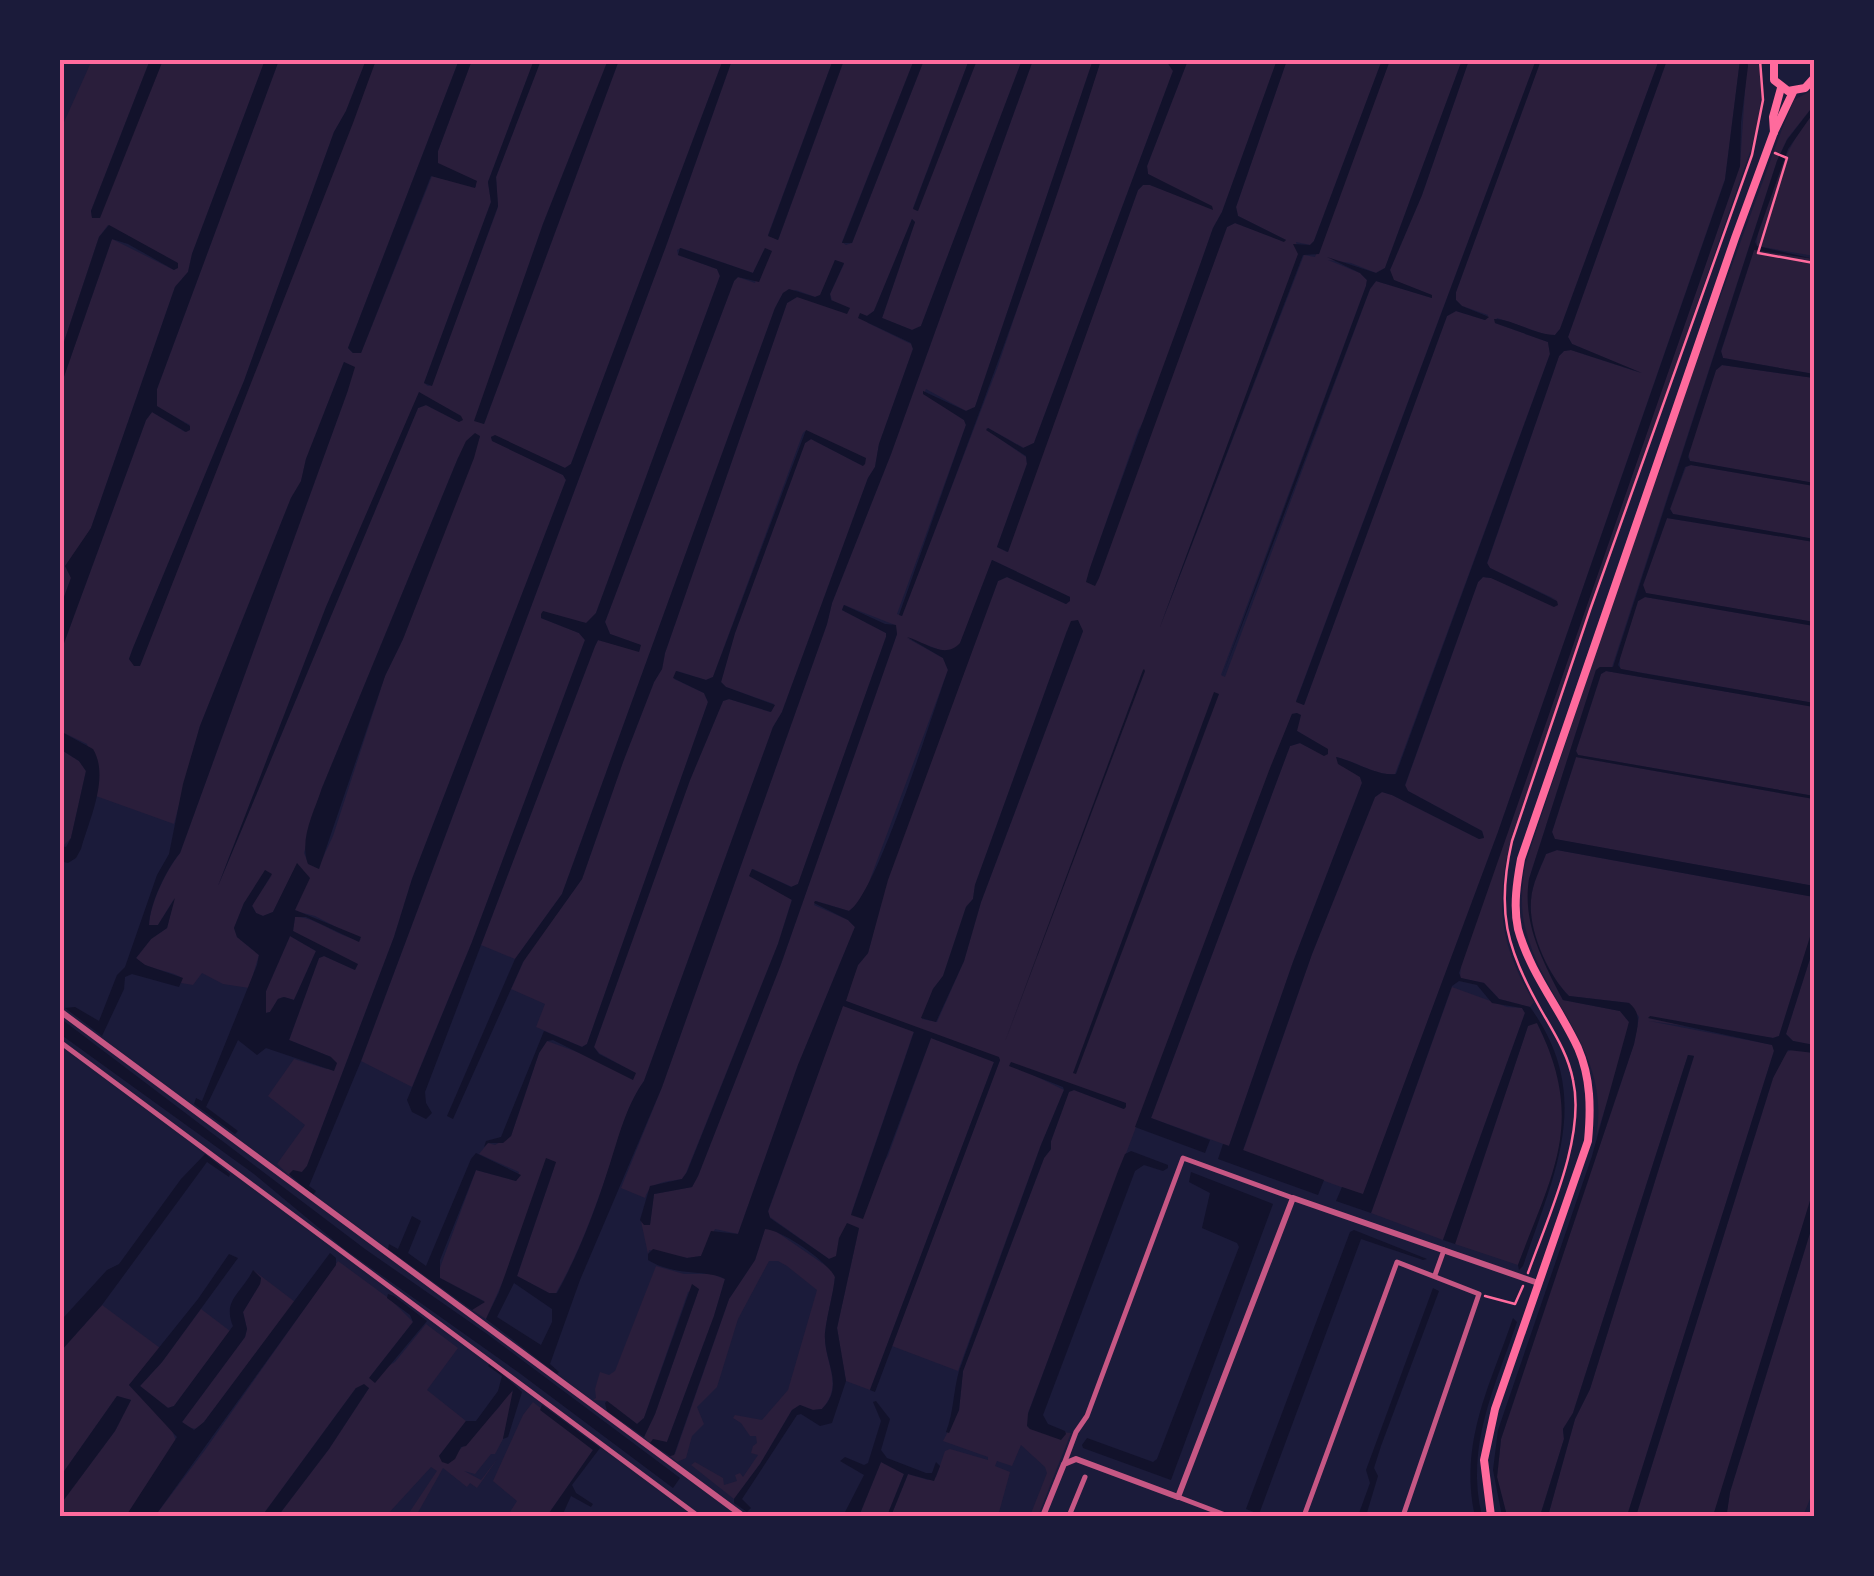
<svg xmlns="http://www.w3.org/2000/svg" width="1874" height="1576" font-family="Helvetica,sans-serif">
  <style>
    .green { fill: #2a1e3b; fill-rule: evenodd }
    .water { fill: #12122b; fill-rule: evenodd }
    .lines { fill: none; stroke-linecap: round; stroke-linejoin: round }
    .path { stroke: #ff6b9d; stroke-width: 2.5 }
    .minor { stroke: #c65784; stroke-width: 5 }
    .tertiary { stroke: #c65784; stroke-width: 6 }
    .secondary { stroke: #ff6b9d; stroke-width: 8 }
    .primary { stroke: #ff6b9d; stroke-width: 8 }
    .neatline { fill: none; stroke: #ff6b9d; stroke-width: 4 }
  </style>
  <rect width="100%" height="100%" fill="#1b1b3a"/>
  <g class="green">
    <path d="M92 60H150L91 211 92 217 98 218 163 60H265L192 254 188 272 175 287 91 528 68 568 71 578 60 608V388L112 239 174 270 177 263 108 225 99 237 60 354V131Z"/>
    <path d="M279 60H366L346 111 334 132 244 381 133 648 129 659 140 665 376 60H459L348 348 353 353H361L432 176 476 187V181L438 164V151L472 60H534L488 182 491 202 424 383 428 386 432 385 498 207 496 177 541 60H608L543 224 475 420 484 424 619 60H723L571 464 565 468 495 436 491 437 493 441 563 475 566 480 412 879 394 937 307 1166 302 1172 290 1174 291 1177 277 1164 305 1125 268 1096 294 1059 327 1069 331 1057 289 1040 319 958 324 956 355 970 293 931 295 917C313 915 339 938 361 940L315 916 295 911 297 864 273 912 263 916 256 913 252 905 272 875 244 903 234 928 237 937 259 955 249 988 223 984 202 973 193 985 181 983 182 978C168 969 146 970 136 958L151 939 167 928 174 899 158 925 149 926C150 903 166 871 180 853L348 390 344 362 306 459 301 482 291 498 200 726 174 824 96 796 98 785 87 744 60 731V654L146 420 152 412 185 432 190 425 157 407V389ZM419 393 461 416 459 422 426 405 418 408 218 886 326 607ZM480 436 403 639 385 676 333 836 318 868 308 863 304 853 322 788 458 458Z"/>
    <path d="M732 60H833L768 235 778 240 844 60H914L842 242 846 245 852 243 924 60H969L913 208 917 211 977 60H1022L921 326 912 330 882 318 915 222 912 219 874 311 867 316 861 314 868 323 911 344 913 349 879 444 875 467 868 478 782 712 773 727 644 1081C627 1105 620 1134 611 1162 596 1206 580 1252 556 1293H549L517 1276 556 1162 486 1319 472 1310 484 1301 440 1278 438 1273 476 1170 516 1181 519 1172 479 1154 488 1143 495 1145 511 1136 539 1053 547 1041 635 1073 599 1053 594 1047 690 780 723 701 729 699 770 712 774 704 726 687 721 682 735 633 805 443 811 439 863 466 805 431 803 433 713 677 706 680 677 671 674 679 704 693 708 702 587 1044 582 1047 536 1027 545 1004 511 989 526 956 582 879 623 762 654 682 662 669 665 653 787 303 797 297 832 300 830 294 844 264 835 260 821 295 815 297 796 290 783 293 775 308 562 894 515 959 481 945 595 646 598 640 639 651 640 645 610 634 605 622 734 281 738 277 755 283 765 248 753 273 681 248 677 250 678 255 717 269 720 276 596 613 587 623 541 618 579 633 585 640 472 942 412 1087 361 1061 666 246Z"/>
    <path d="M1033 60H1093L975 407 966 411 926 389 924 394 964 420 966 425 897 614 902 616 998 366 1101 60H1158L1167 62 1173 71 1034 443 1024 448 988 428 986 429 1026 457 1027 464 997 547 1007 552 1138 190 1143 185H1150L1213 209 1148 174 1147 166 1188 60H1277L1222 212 1213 228 1149 411 1138 431 1089 571 1166 392 1227 227 1235 223 1283 241 1286 240 1238 216 1236 207 1287 60H1382L1314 241 1310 245 1296 242 1299 253 1160 627 1304 255 1315 257 1390 60H1462L1385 268 1376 273 1351 263 1328 260 1360 273 1367 280 1366 286 1221 675 1225 677 1370 289 1376 281 1432 298 1431 295 1393 280 1390 270 1422 195 1469 60H1536L1296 701 1304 705 1447 316 1456 311 1485 320 1488 315 1462 306 1456 300V292L1541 60H1659L1560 329 1555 335H1547L1497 318 1495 323 1548 342 1550 354 1395 774C1379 777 1355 761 1336 757L1360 777 1362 783 1293 962 1229 1146 1151 1118 1290 746 1300 743 1324 755 1327 749 1297 731V713L1292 714 1028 1413 1030 1429 1071 1433 1038 1516H1030L1047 1473 1045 1467 1021 1445 1012 1466 997 1461 995 1466 1010 1472 998 1516H891L908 1474 928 1480 936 1477 945 1451 950 1449 988 1460V1457L943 1441 959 1410 963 1371 1044 1158 1051 1149V1141L1069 1091 1074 1090 1124 1109 1126 1104 1009 1063 1064 1090 1041 1145 958 1371 892 1346 1000 1060 846 1001V996L858 965 868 953 887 880 998 581 1007 577 1066 604 1070 597 992 560 960 644 953 651 946 652 907 638 943 658 948 670 868 885 856 906 849 911 816 901 814 905 848 920 855 927 798 1065 738 1234 715 1229 701 1256 687 1258 649 1250 648 1254 641 1221 650 1224 654 1194 692 1187 698 1176 781 964 897 634 895 625 844 605 842 610 886 633V637L798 884 792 887 753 869 750 876 792 899 778 944 686 1173 682 1179C667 1182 650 1181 645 1198L621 1188 662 1087 827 624 832 603 891 454ZM1067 631H1083L981 902 964 961 937 1022 922 1019 933 989 943 976 966 907 973 899 975 885Z"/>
    <path d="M1667 60H1740L1725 179 1498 832 1363 1195 1243 1151 1312 954 1375 797 1382 792 1392 795 1479 839 1484 837 1482 831 1408 791 1405 786 1478 582 1483 577 1491 578 1557 600 1490 568 1487 564 1559 356 1564 351 1571 350 1641 373 1572 344 1568 337Z"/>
    <path d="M1747 60H1758C1765 90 1759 119 1751 149L1512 836C1495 902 1498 943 1534 1002L1530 1007 1499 999 1484 983 1460 978 1461 964 1740 166Z"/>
    <path d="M1814 89V105L1787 139 1777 161 1612 667H1600L1596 670 1529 879C1525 925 1542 960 1563 1000L1620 1011 1629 1022 1626 1043 1596 1137C1612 1051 1543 1003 1525 927 1520 906 1522 886 1525 865L1646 502 1666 457 1670 434 1782 129 1794 100Z"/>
    <path d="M1814 112V256L1757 246C1755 218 1793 132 1814 112Z"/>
    <path d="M1762 249 1814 259V374L1723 358 1721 352 1754 250Z"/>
    <path d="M1722 365 1814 378V483L1690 461 1688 452 1716 370Z"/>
    <path d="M1691 465 1814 486V539L1673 514 1670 509 1686 467Z"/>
    <path d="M1667 518 1814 542V622L1645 593 1643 585Z"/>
    <path d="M1645 597 1814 626V703L1620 669V657L1638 601Z"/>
    <path d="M1606 671 1814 707V796L1578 755 1576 751 1601 674Z"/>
    <path d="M60 749 79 761 86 771 71 838 62 847Z"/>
    <path d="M1576 757 1814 799V886L1554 839 1552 832Z"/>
    <path d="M1557 850 1814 897V925L1779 1036 1773 1038 1649 1021 1773 1045 1774 1051 1627 1516H1548L1575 1419 1590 1389 1694 1056 1688 1055 1573 1413 1563 1429 1564 1439 1540 1516H1507L1497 1477 1501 1439 1634 1044 1639 1017 1629 1003 1569 996C1548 975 1528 930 1531 900 1532 884 1540 869 1546 854Z"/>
    <path d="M290 936 316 951 294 1000 283 997 278 999 270 1012 265 1013 266 991Z"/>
    <path d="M1814 946V1045L1793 1041 1786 1034Z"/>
    <path d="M1452 987 1507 1007 1522 1008 1525 1013 1443 1240 1371 1213Z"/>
    <path d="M843 1005 914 1031 851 1214 888 1156 931 1038 994 1062 870 1390 846 1381 837 1328 859 1228 836 1257 829 1259 770 1217 768 1212Z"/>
    <path d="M1532 1023H1537C1546 1042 1556 1062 1561 1082 1573 1144 1539 1209 1518 1265L1455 1244 1528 1026Z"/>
    <path d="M1794 1049 1814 1053V1188L1722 1491 1713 1516H1636L1773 1078 1784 1053Z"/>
    <path d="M1814 1220V1489L1803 1516H1726L1730 1492Z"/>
    <path d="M771 1228 832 1270 835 1277C833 1296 827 1314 825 1333 823 1361 845 1384 822 1409L813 1410 800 1405 792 1410 760 1464 734 1499 691 1465 695 1462 723 1478 724 1485 737 1481 735 1475 740 1473 743 1477 758 1455 751 1453 753 1446 757 1443 756 1436H750L741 1423 733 1418 735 1415 762 1420 788 1390 817 1290 787 1266 778 1261H769L738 1319 717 1387 697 1407 704 1424 692 1436 686 1458 677 1462 670 1456 675 1454 729 1299 755 1260 765 1229Z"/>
    <path d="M338 1261 391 1300 413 1322 370 1377 395 1362 426 1324 458 1348 427 1390 466 1421 439 1456 455 1455 500 1406 510 1391 514 1392 503 1439 495 1454H491L475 1474 464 1471 481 1480 498 1458 477 1488 470 1483 467 1487 443 1468 416 1516H407L437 1471 431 1467 386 1516H278L329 1449 369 1388H356L262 1516H155L205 1450Z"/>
    <path d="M656 1266 684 1274H712L725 1279 714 1316 667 1442 650 1443 644 1437 655 1414 699 1289 688 1292 644 1418 637 1424 607 1401 593 1400 596 1398 595 1389 600 1372 609 1375 615 1371Z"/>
    <path d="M253 1270 295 1302 204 1422 197 1429 186 1427 182 1422 245 1337 247 1329 243 1312 260 1284 261 1278Z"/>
    <path d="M102 1305 160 1348 129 1385 171 1428 176 1441 126 1516H60V1505L115 1431 131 1400 117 1396 60 1477V1352Z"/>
    <path d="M201 1309 230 1331 174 1406 168 1408 140 1386 162 1362Z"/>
    <path d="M533 1402 593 1450 547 1516H515L510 1512 517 1501 493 1481 523 1415Z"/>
    <path d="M881 1462 904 1474 887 1516H859Z"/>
  </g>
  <g class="water">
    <path d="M150 60H163L100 218H92L91 211Z"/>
    <path d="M265 60H279L157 389V406L190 426V430L186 432 152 412 146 420 60 654V608L71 578 65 566 91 528 175 287 188 272 192 254Z"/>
    <path d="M366 60H376L353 123 140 666H134L129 659 133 648 244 381 334 132 346 111Z"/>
    <path d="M459 60H472L438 151V163L477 181 475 188 431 176 361 353H353L348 348Z"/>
    <path d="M534 60H541L496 177 498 206 432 386 424 383 491 202 488 182Z"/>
    <path d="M608 60H619L484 424 474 421 543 224Z"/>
    <path d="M723 60H732L666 246 361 1061 309 1186 316 1191 313 1195 289 1174 293 1170 302 1172 307 1166 394 937 412 879 566 480 563 475 492 441 491 437 495 435 565 468 571 464Z"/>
    <path d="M833 60H844L778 240 768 236Z"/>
    <path d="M914 60H924L852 243H842Z"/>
    <path d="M969 60H977L918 211 913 209Z"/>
    <path d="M1022 60H1033L891 454 832 603 827 624 662 1087 580 1280 550 1364 559 1372 557 1374 486 1319 499 1292 546 1158 556 1162 517 1276 549 1293H557C577 1257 593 1216 606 1176 617 1144 624 1109 644 1081L773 727 782 712 868 478 875 467 879 444 913 349 911 343 858 318 860 313 867 316 874 311 912 219 915 222 882 318 912 330 921 326ZM514 1283 552 1309V1322L541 1345 497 1317Z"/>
    <path d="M1093 60H1101C1042 248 973 432 902 616L899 615 966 425 964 420 923 394V391L966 411 975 407Z"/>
    <path d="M1158 60H1188L1147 166 1148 174 1212 206 1213 210 1150 185H1143L1138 190 1008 552 997 547 1027 464 1026 456 986 430 988 428 1023 448 1034 443 1173 71 1167 62Z"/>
    <path d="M1277 60H1287L1236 207 1238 216 1286 240 1284 242 1235 223 1227 227 1099 578 1095 586 1086 582 1089 571C1129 456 1173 343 1213 228L1222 212Z"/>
    <path d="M1382 60H1390L1319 254 1303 255 1160 627 1298 254 1293 244 1310 245 1314 241Z"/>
    <path d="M1462 60H1469L1422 195 1390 270 1394 280 1432 295V298L1376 281 1370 289 1222 677 1366 286 1367 280 1360 273 1327 257 1376 273 1385 268Z"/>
    <path d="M1536 60H1541L1456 292V300L1462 306 1489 317 1485 320 1456 311 1447 316 1304 705 1296 702Z"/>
    <path d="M1659 60H1667L1568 337 1572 344 1642 373 1571 350 1564 351 1559 356 1487 563 1490 568 1557 601 1558 605 1554 607 1491 578 1483 577 1478 582 1405 785 1408 791 1482 831 1484 838 1479 839 1392 795 1382 792 1375 797 1312 954 1243 1150 1324 1180 1318 1195 1218 1159 1223 1144 1229 1146 1293 962 1362 783 1360 777 1338 764 1336 757C1354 761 1379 777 1396 774L1550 354 1548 342 1495 323 1494 319C1513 319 1534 335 1555 335L1560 329Z"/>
    <path d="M1740 60H1747L1748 66 1741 122 1740 166 1459 973 1461 978 1484 983 1499 999 1530 1007C1595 1097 1554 1173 1523 1266L1519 1270 1518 1265C1553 1172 1586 1121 1537 1023L1528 1026 1455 1244 1443 1240 1525 1013 1522 1008 1492 1003 1477 985 1459 981 1452 986 1371 1213 1336 1201 1342 1187 1363 1194 1498 832 1725 180Z"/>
    <path d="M1814 105V112L1788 149 1755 242 1757 246 1814 259 1754 250 1721 351 1723 358 1814 374V378L1722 365 1716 370 1688 457 1690 461 1814 483V486L1691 465 1685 467 1670 509 1673 514 1814 539V542L1667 518 1643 585 1646 593 1814 622V626L1645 597 1638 601 1618 665 1621 669 1642 673 1814 703V707L1606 671 1601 674 1576 751 1578 755 1814 796V799L1576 757 1552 832 1555 839 1814 886V897L1557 850 1546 854C1540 869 1532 884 1531 900 1528 931 1548 975 1569 996L1629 1003C1643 1014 1637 1028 1634 1044L1501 1439 1497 1477 1507 1516H1502L1493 1470 1498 1430 1592 1156 1629 1022 1620 1011 1563 1000C1543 961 1522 924 1529 879L1596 670 1600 667H1613L1777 161 1787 140Z"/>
    <path d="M109 225 178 263V268L174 270 128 244 112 239 60 388V354L99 237Z"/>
    <path d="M680 248 753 273 765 248 772 251 759 282 738 277 734 281 605 622 610 634 641 645 639 652 598 640 595 646 425 1092 426 1103 432 1113 426 1119 412 1112 407 1100 472 942 585 640 579 633 541 618V614L543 611 586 623 596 613 720 276 717 269 678 255Z"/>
    <path d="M835 260 844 263 830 294 831 300 850 308 847 314 797 297 787 303 665 653 662 669 654 682 623 762 582 879 523 962 453 1119 447 1116 515 959 562 894 775 308 783 293 789 289 815 297 820 295Z"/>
    <path d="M344 362 355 367 348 390 180 853C166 870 150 903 149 925H158L175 898 167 928 151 939 136 958 145 965 183 978 179 987 132 974 125 977 124 989 102 1036 65 1008 75 1007 99 1021 117 975 125 967 157 875 169 854 183 784 200 726 291 498 301 481 306 459Z"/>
    <path d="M419 392 461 416 463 420 459 422 426 405 418 408 218 886 326 607Z"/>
    <path d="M806 430 866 458 865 464 863 466 811 439 805 443 735 633 721 682 726 687 775 705 771 712 729 699 723 701 690 780 594 1047 599 1054 636 1073 633 1080 553 1040 547 1041 539 1053 511 1136 503 1143H488L484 1147 486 1141 501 1137 544 1031 582 1047 587 1044 708 702 704 693 673 678 676 671 706 680 713 677Z"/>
    <path d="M475 433 480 436 474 458 403 639 385 676 319 869 308 864C299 839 314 812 322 788L458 458 466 441Z"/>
    <path d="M992 560 1070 597V601L1066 604 1007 577 998 581 888 880 868 953 858 965 846 1001 999 1057 1000 1060 875 1392 870 1390 994 1062 931 1038 863 1219 851 1215 914 1032 843 1006 768 1211 770 1218 829 1259 836 1256 839 1238 847 1223 859 1228 837 1328 846 1381 832 1423 820 1426 801 1414 797 1415 742 1499 751 1508 747 1512 734 1503V1499L760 1464 792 1410 800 1405 813 1410 822 1409C846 1385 823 1361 825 1333 827 1314 833 1296 835 1277 827 1261 782 1230 765 1229L755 1260 729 1299 674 1455 670 1456 650 1443 653 1439 667 1442 714 1316 725 1279C707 1269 675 1277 648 1260V1254L653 1249 687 1258 701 1256 711 1231 738 1234 798 1065 855 927 848 920 814 903 815 901 849 911C877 894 933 711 948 670L943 658 907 637C925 642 945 660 960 643Z"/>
    <path d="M844 605 885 624 896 625 897 634 781 964 698 1176 692 1187 654 1194 650 1225H644L640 1220 650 1186 682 1179 687 1172 778 944 792 900 749 876 752 869 791 887 798 884 886 637V633L842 610Z"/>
    <path d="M1078 620 1083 631 981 902 964 961 936 1022 921 1018 933 989 943 976 966 907 973 899 975 885 1067 631 1071 621Z"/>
    <path d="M1144 669 1145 671 1003 1047 1143 670Z"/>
    <path d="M1214 692 1219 694 1076 1074 1073 1073Z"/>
    <path d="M1297 713 1301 715 1297 731 1328 749V754L1324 756 1300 743 1290 746 1151 1118 1210 1140 1205 1153 1135 1127 1270 768 1292 714Z"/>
    <path d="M60 731 93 749C110 777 89 820 81 849L76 858 68 863 60 861V846L66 847 71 838 86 771 79 761 60 749Z"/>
    <path d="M297 863 310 878 295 910 361 937 359 942 306 917H295L293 931 358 964 355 970 324 956 319 958 289 1040 331 1057 337 1063 334 1071 266 1048 257 1055 238 1040 206 1107 238 1131 235 1134 194 1104 196 1098 202 1101 257 965 259 955 237 937 234 928 244 903 265 870 272 874 252 906 256 913 263 916 273 912ZM290 936 316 951 294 1000 284 997 278 999 270 1012 266 1013V991Z"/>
    <path d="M1814 924V946L1786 1034 1793 1041 1814 1045V1053L1788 1050 1773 1078 1636 1516H1627L1774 1051 1772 1045 1648 1018 1650 1016 1773 1038 1779 1036Z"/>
    <path d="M60 1018 365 1249 490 1336 680 1478 673 1488 518 1372 343 1248 254 1174 60 1034Z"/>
    <path d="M1688 1055 1694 1056 1590 1389 1575 1419 1548 1516H1540L1564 1439 1563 1429 1573 1413Z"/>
    <path d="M1011 1062 1126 1103V1107L1124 1109 1074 1090 1069 1092 1051 1141V1149L1044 1158 963 1371 959 1410 949 1433 946 1432C954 1411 953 1392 959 1371L1041 1145 1064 1090 1063 1087 1009 1066Z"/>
    <path d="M1131 1151 1168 1165V1168L1163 1171 1144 1165 1135 1171 1043 1415 1048 1424 1065 1431 1066 1434 1061 1440 1030 1429 1027 1426 1028 1414 1118 1171 1125 1154Z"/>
    <path d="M476 1153 521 1175 516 1181 476 1170 440 1260V1278L485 1302 472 1310 388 1249 389 1244 398 1249 412 1216 421 1221 408 1253 426 1266 471 1159Z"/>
    <path d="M205 1154 230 1174 229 1177 207 1162 102 1305 60 1352V1323L64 1317 107 1270 119 1264 181 1179Z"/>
    <path d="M1191 1172 1273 1204 1171 1480 1083 1448 1082 1445 1087 1438 1153 1462 1157 1459 1239 1247 1237 1243 1202 1228 1210 1193 1189 1182Z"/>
    <path d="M1814 1188V1220L1730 1492 1727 1513 1726 1516H1713Z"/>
    <path d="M1354 1230 1427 1259 1423 1260 1361 1239 1259 1514 1246 1509 1350 1232Z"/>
    <path d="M330 1253 336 1258V1265L155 1516H126L177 1437 129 1385 198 1299 229 1254 238 1258 162 1362 140 1386 168 1408 174 1406 233 1326C222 1300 242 1293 253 1270L261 1278 260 1284 243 1312 247 1329 245 1337 182 1422 194 1430 204 1422Z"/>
    <path d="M692 1284 699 1289 655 1414 644 1437 607 1411 605 1403 607 1401 637 1424 644 1418Z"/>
    <path d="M1433 1288 1439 1291 1381 1446 1374 1468 1378 1476 1366 1516H1358L1370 1483 1366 1470Z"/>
    <path d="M388 1294 394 1296 427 1321 375 1383 369 1378 413 1322 410 1315 387 1298Z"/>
    <path d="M1513 1318 1517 1322C1495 1387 1465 1446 1482 1516H1475C1459 1442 1490 1386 1513 1318Z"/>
    <path d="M490 1363 522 1392 508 1437 503 1439 513 1390 466 1446 461 1447 455 1459 448 1464 442 1462 439 1456 466 1421H476L498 1391 502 1376 488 1366Z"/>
    <path d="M364 1384 369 1388 329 1449 278 1516H262L356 1388Z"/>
    <path d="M117 1396 131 1400 115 1431 60 1505V1477Z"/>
    <path d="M876 1401 890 1419 881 1450 887 1458 926 1473H932L936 1462 940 1466 934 1481 908 1474 891 1516H887L904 1474 881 1462 859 1516H843L864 1475 840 1461 845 1457 864 1465 868 1463 881 1421 873 1402Z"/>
    <path d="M542 1405 600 1448 572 1485 576 1493 593 1504 591 1507 571 1496 562 1516H547L593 1450 540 1410Z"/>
  </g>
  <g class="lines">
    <g class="path">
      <path d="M1775 153 1787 158 1758 253 1814 263"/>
      <path d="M1528 1273C1547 1219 1586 1138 1573 1080 1568 1054 1554 1033 1541 1010 1506 949 1496 910 1512 841L1590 610 1752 155 1763 100 1760 60"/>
      <path d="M1485 1296 1515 1304 1523 1286"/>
    </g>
    <g class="minor">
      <path d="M60 1042 698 1516"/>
      <path d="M1435 1275 1444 1250"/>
      <path d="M1064 1464 1076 1432 1087 1416 1183 1158 1293 1198"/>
      <path d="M1178 1497 1228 1516"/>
      <path d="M1069 1516 1085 1477"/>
      <path d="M1304 1516 1397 1262 1479 1294 1403 1516"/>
    </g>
    <g class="tertiary">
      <path d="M60 1011 743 1516"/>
      <path d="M1043 1516 1064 1464 1076 1459 1178 1497 1293 1198 1538 1283"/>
    </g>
    <g class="secondary">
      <path d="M1774 132 1773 117 1781 88"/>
      <path d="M1491 1516 1484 1460 1495 1409 1588 1141C1591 1109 1591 1078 1578 1048 1559 1007 1530 973 1518 929 1513 906 1517 881 1521 859L1735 238 1774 132 1793 92"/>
    </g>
    <g class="primary">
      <path d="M1774 60V80L1788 91 1805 88 1814 78"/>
      <path d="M1813 60 1814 62"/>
    </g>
  </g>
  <rect width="1874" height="1576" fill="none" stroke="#1b1b3a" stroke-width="125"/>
  <rect x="62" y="62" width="1750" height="1452" class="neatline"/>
</svg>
